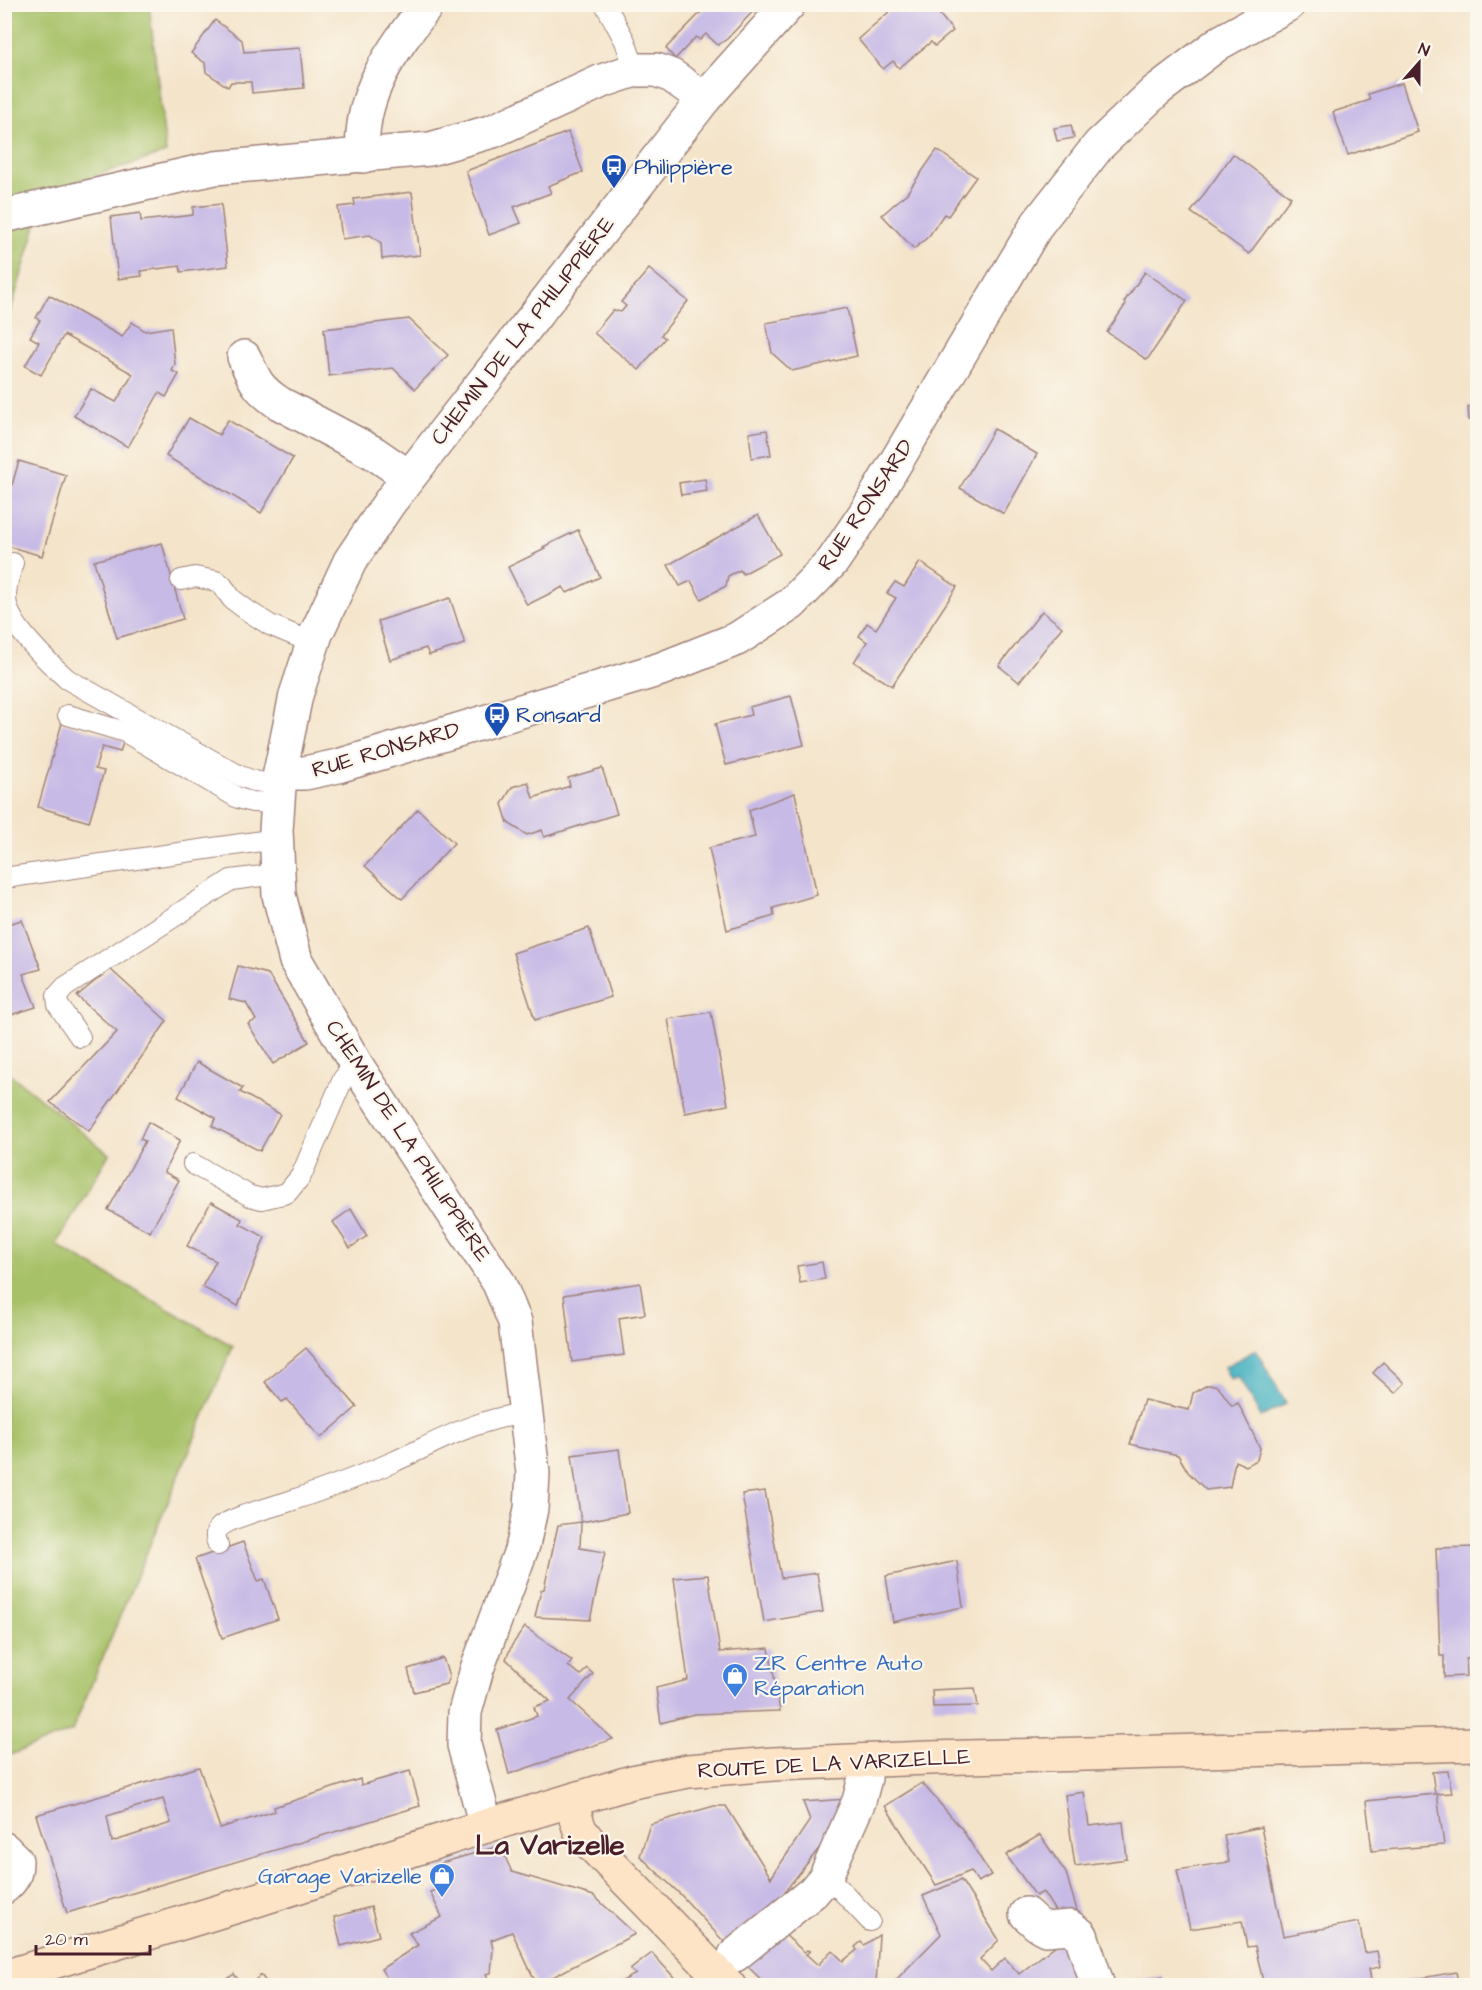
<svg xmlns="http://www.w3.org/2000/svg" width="1482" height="1990" font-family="'Architects Daughter',sans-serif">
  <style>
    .green { fill: #a7c167; stroke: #787049; stroke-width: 1.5 }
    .water { fill: #43b0c1; stroke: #466876; stroke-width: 1.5 }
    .building { fill: #c7bae6; fill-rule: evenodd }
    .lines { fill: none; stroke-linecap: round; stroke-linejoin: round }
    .lane-casing { stroke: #9f827a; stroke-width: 22 }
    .street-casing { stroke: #9f827a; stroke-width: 36 }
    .secondary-casing { stroke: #9f827a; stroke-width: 36 }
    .lane { stroke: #fff; stroke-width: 20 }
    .street { stroke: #fff; stroke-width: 33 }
    .secondary { stroke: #fee4c6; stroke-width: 33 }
    .labels { text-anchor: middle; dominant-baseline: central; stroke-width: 4.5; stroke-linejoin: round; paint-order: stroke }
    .transit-label { font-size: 22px; fill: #164399; stroke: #fbf7ec; text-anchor: start }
    .street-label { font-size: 22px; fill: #4a1f2b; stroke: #fbf7ec }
    .shop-label { font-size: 22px; fill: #366cbe; stroke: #fbf7ec; text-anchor: start }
    .district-label { font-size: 28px; font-weight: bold; fill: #4a1f2b; stroke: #fbf7ec }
  </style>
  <rect width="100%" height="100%" fill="#fbf7ec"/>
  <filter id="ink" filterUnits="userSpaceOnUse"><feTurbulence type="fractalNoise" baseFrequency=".0167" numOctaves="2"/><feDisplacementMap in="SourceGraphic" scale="12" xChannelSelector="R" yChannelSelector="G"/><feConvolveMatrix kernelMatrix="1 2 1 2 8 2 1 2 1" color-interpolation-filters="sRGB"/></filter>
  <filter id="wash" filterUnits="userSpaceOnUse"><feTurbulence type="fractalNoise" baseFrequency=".008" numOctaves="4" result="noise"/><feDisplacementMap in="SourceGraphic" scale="24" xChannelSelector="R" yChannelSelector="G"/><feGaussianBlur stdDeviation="1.35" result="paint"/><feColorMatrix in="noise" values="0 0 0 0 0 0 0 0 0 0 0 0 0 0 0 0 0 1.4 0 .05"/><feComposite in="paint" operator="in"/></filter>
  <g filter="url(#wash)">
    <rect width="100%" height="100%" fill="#f4e4ca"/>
    <g class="green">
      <path d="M5 5H149L166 153 46 191 5 330Z"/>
      <path d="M4 1069 109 1154 56 1245 233 1346 72 1731 5 1757Z"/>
    </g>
    <path class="water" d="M1256 1350 1286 1404 1261 1417 1238 1376 1231 1380 1224 1367Z"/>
    <g id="blocks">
      <g class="building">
        <path d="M709 4H760L727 39 718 45 706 34 700 40 696 37 675 59 666 48Z"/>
        <path d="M898 4H931L953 31 935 46 931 42 899 68 893 61 883 69 858 39Z"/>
        <path d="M215 20 242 40 244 52 300 48 304 88 252 93 251 82H231L228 87 206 72 205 63 191 53Z"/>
        <path d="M1402 83 1418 132 1348 155 1333 112 1370 100 1368 94Z"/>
        <path d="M1071 125 1074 138 1057 141 1054 128Z"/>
        <path d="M568 132 583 172 548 186 551 193 514 207 521 223 489 235 466 171Z"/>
        <path d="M937 150 976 177 948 216 944 214 929 236 914 249 882 215 907 193Z"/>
        <path d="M1233 154 1291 197 1249 254 1191 212Z"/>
        <path d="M412 192 420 255 382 259 381 243 370 235 342 239 338 207 355 205 354 199Z"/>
        <path d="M221 204 228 266 181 272 180 266 141 271 142 276 118 279 111 217 140 213 141 221 193 215V207Z"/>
        <path d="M649 269 688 301 661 335 665 338 639 370 594 333 613 310 621 312 626 306 621 302Z"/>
        <path d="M1145 272 1187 301 1147 360 1107 332 1126 304 1124 302Z"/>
        <path d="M49 295 122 337 132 322 145 331 171 327 175 364 172 371 179 374 166 397 159 393 128 447 74 416 91 389 116 402 133 374 64 335 41 375 25 366 39 342 30 337 40 320 36 318Z"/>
        <path d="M847 308 857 356 792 371 772 353 766 323Z"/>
        <path d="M409 319 448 355 415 389 393 368 329 376 324 329Z"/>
        <path d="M1478 406V419L1469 420 1468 407Z"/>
        <path d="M189 418 219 435 228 420 293 458 261 513 166 456Z"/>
        <path d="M994 429 1037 454 1004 514 960 488Z"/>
        <path d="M767 430 771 455 752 458 749 433Z"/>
        <path d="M19 461 66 475 42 556 4 545V512Z"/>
        <path d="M705 479 707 491 681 495 679 483Z"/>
        <path d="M758 515 780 554 743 574 740 570 728 576 726 586 701 599 691 581 680 586 668 565Z"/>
        <path d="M578 530 600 577 567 593 563 587 527 605 508 567 545 549 543 547Z"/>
        <path d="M162 543 183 619 117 638 94 561Z"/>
        <path d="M920 562 957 587 892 686 854 662 867 642 859 636 867 623 876 629 896 598 887 593 895 582 904 587Z"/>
        <path d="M450 598 465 644 429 655 426 648 390 660 378 621Z"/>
        <path d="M1042 611 1062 627 1019 682 999 666Z"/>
        <path d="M791 696 804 745 726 765 715 724 751 715 749 707Z"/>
        <path d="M62 723 124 740 120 752 102 747 95 769 104 771 89 822 38 807Z"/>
        <path d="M602 768 617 814 544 837 542 830 527 835 508 823 502 804 512 787 528 782 533 798 570 786 568 778Z"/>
        <path d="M795 793 817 895 773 908 774 916 727 930 709 848 755 837 749 810Z"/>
        <path d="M418 809 454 843 402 899 365 866Z"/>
        <path d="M22 920 41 969 23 974 36 1007 4 1017V925Z"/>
        <path d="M589 928 611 997 535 1020 513 953Z"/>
        <path d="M238 966 268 974 309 1042 273 1064 248 1024 256 1020 246 1003 229 999Z"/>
        <path d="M110 969 167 1021 89 1131 50 1102 117 1032 77 996Z"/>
        <path d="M711 1012 728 1105 685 1113 668 1019Z"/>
        <path d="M197 1062 243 1088 240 1092 280 1114 260 1151 212 1126 216 1118 178 1097Z"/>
        <path d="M148 1122 180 1140 164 1172 179 1180 150 1232 108 1210 145 1141 140 1139Z"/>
        <path d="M211 1202 242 1219 240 1224 265 1237 238 1306 202 1287 216 1261 187 1246Z"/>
        <path d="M351 1209 367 1236 350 1248 333 1222Z"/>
        <path d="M822 1262 825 1279 800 1283 797 1266Z"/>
        <path d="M640 1283 645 1314 619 1318 624 1355 572 1362 564 1295Z"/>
        <path d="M306 1348 357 1407 321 1438 287 1399 282 1402 265 1382Z"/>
        <path d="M1383 1362 1405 1383 1395 1393 1373 1373Z"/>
        <path d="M1207 1385H1215L1220 1389 1232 1406 1238 1403 1260 1448 1257 1460 1246 1466 1235 1461 1230 1487 1206 1490 1188 1472 1178 1455 1130 1444 1144 1400 1189 1410 1193 1393Z"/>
        <path d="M619 1449 628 1513 581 1522 572 1455Z"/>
        <path d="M765 1491 781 1578 817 1573 823 1612 764 1622 742 1494Z"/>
        <path d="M581 1522 580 1548 605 1552 590 1620 535 1617 541 1590 544 1589 558 1525Z"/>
        <path d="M243 1542 258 1581 264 1579 278 1619 222 1638 195 1559Z"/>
        <path d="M1478 1547V1658L1466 1659 1467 1676 1444 1677V1656H1440L1436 1548Z"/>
        <path d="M957 1561 963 1607 893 1622 886 1576Z"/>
        <path d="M708 1575 720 1652 769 1648 780 1711 694 1714 661 1723 656 1688 688 1680 674 1578Z"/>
        <path d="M525 1627 572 1661 568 1666 581 1675 587 1668 593 1674 570 1700 613 1739 509 1774 497 1730 537 1716 534 1707 550 1701 506 1659 512 1645Z"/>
        <path d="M443 1658 449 1677 446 1684 414 1692 408 1669Z"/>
        <path d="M975 1688 978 1706 933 1707 932 1690Z"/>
        <path d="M199 1767 220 1828 275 1811 274 1807 360 1779 361 1785 410 1771 420 1806 67 1913 36 1815ZM163 1799 171 1823 112 1842 107 1816Z"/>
        <path d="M1448 1771 1452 1793 1437 1794 1444 1845 1372 1851 1366 1801 1435 1794 1432 1772Z"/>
        <path d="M922 1783 962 1829 991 1875 978 1882 971 1871 936 1885 885 1806Z"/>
        <path d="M1084 1792 1089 1826 1123 1822 1127 1859 1075 1866 1065 1795Z"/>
        <path d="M847 1799 832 1832 775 1904 727 1945 681 1895 640 1856 650 1824 714 1806H726L771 1878 810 1820 803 1802Z"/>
        <path d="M1261 1827 1283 1936 1359 1922 1365 1953 1377 1951 1380 1967 1369 1969 1372 1986H1264L1255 1946 1247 1947 1242 1921 1190 1929 1177 1870 1229 1862 1224 1835Z"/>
        <path d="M1040 1835 1066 1873 1078 1914 1065 1920 1055 1911 1043 1892 1036 1896 1006 1855Z"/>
        <path d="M500 1846 512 1872 594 1896 635 1934 545 1981 548 1986 537 1985 512 1932 491 1940 493 1949 491 1973 486 1974 491 1986H392L381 1969 418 1945 409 1933 442 1917 430 1892 443 1887 434 1865Z"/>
        <path d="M961 1880 999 1940 980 1959 991 1971 1005 1958 1019 1974 1069 1935 1089 1986H890L941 1934 923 1896Z"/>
        <path d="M371 1907 379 1936 341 1946 334 1917Z"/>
        <path d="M783 1933 804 1952 807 1950 810 1951 806 1954 818 1965 832 1950 843 1961 857 1950 855 1947 861 1942 864 1945 879 1935 876 1984 878 1986H768L744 1963Z"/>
        <path d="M652 1953 681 1985 685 1983 688 1986H613L636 1974 630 1970Z"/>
        <path d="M1456 1972 1459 1986H1410L1409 1980Z"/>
        <path d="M234 1974 243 1986H218Z"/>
        <path d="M261 1975 269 1986H248Z"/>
        <path d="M1163 1976 1164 1986H1127L1126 1982Z"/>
      </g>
    </g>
  </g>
  <g filter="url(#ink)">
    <use href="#blocks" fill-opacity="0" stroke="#9f827a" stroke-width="1.5"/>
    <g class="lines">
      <defs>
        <g id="lane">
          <path d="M605 4 625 41 635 70"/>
          <path d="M13 563C9 576 4 591 7 605 12 628 49 663 67 679L240 776 254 781 279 785"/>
          <path d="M181 580 195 577 216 581 222 585 232 599 248 611 270 625 313 643"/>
          <path d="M68 715 125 732 238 798 252 802 277 803"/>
          <path d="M4 878 276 839"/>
          <path d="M80 1037 58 1005 57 996 65 987 231 880 277 874"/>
          <path d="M193 1164 250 1196 262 1199 287 1193 301 1176 343 1079 351 1069 357 1066"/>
          <path d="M218 1545C216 1540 214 1533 219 1528 228 1518 272 1507 287 1502 323 1490 359 1477 393 1462 440 1441 473 1420 526 1413"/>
          <path d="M825 1878 839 1888 870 1921"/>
        </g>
        <g id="street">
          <path d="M363 156C358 95 392 50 428 4"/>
          <path d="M4 216 215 168 430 149 493 131 602 81 635 70H656L672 76 704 99"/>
          <path d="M244 357C255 381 257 388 279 403L374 453 409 477"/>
          <path d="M280 773H305L338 766 661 669 737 639 791 604 833 561 868 509 1038 223 1099 145 1156 91 1219 43 1289 4"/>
          <path d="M486 1826 464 1745 465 1712 477 1669 523 1545 531 1509 533 1473 515 1322 499 1283 357 1066 296 961 279 895 276 830 280 773 296 695 316 634 350 561 389 503 704 99 789 4"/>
          <path d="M4 1849 16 1861C16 1873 14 1879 4 1887"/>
          <path d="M1026 1914 1037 1924 1046 1929 1070 1927 1081 1935 1098 1986"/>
          <path d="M735 1955 813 1892 825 1878 859 1801 865 1778V1761"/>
        </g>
        <g id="secondary">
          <path d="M570 1801 580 1830 591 1844 729 1986"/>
          <path d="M4 1977 247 1903 486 1826 632 1782 688 1771 773 1764 929 1758 1478 1744"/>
        </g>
      </defs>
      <use href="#lane" class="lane-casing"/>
      <use href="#street" class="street-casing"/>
      <use href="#secondary" class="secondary-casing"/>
      <use href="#lane" class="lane"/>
      <use href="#street" class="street"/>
      <use href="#secondary" class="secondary"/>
    </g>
  </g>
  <defs>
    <symbol id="bus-pin" viewBox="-11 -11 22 30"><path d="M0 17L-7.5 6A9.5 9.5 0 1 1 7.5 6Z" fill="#1a4fb4" stroke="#fbf7ec"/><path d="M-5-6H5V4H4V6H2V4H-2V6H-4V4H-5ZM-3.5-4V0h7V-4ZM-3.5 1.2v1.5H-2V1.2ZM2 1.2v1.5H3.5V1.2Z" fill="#fff"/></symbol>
    <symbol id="shop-pin" viewBox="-11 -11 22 30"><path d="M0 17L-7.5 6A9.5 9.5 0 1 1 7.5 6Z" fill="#3f7fe0" stroke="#fbf7ec"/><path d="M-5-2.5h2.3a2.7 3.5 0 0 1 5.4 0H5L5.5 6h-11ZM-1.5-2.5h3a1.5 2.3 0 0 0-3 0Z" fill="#fff"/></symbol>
  </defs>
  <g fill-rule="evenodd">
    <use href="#bus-pin" x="599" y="152" width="30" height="40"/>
    <use href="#bus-pin" x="482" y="700" width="30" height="40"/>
    <use href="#shop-pin" x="720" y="1661" width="30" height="40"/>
    <use href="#shop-pin" x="427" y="1861" width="30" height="40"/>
  </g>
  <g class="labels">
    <g class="transit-label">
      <text x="634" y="167">Philippière</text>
      <text x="516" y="715">Ronsard</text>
    </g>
    <g class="street-label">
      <text transform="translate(523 331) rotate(-52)">CHEMIN DE LA PHILIPPIÈRE</text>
      <text transform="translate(866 505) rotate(-56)">RUE RONSARD</text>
      <text transform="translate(386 750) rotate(-16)">RUE RONSARD</text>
      <text transform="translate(408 1141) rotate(57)">CHEMIN DE LA PHILIPPIÈRE</text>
      <text transform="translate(834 1764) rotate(-3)">ROUTE DE LA VARIZELLE</text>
    </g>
    <g class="shop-label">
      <text x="754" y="1663">ZR Centre Auto<tspan x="754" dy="25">Réparation</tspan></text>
      <text x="422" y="1876" text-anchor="end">Garage Varizelle</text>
    </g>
    <g class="district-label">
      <text x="550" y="1845">La Varizelle</text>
    </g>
  </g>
  <rect width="1482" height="1990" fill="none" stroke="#fbf7ec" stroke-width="24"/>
  <g transform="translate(1419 63) rotate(21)" stroke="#fbf7ec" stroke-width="4.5" paint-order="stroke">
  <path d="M0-4.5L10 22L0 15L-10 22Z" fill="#4a1f2b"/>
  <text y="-9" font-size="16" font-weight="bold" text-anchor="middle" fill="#4a1f2b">N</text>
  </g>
  <path d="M36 1945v9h114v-9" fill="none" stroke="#4a1f2b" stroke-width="3"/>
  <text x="45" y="1945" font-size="18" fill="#4a1f2b" stroke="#fbf7ec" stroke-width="4.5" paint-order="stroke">20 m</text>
</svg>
